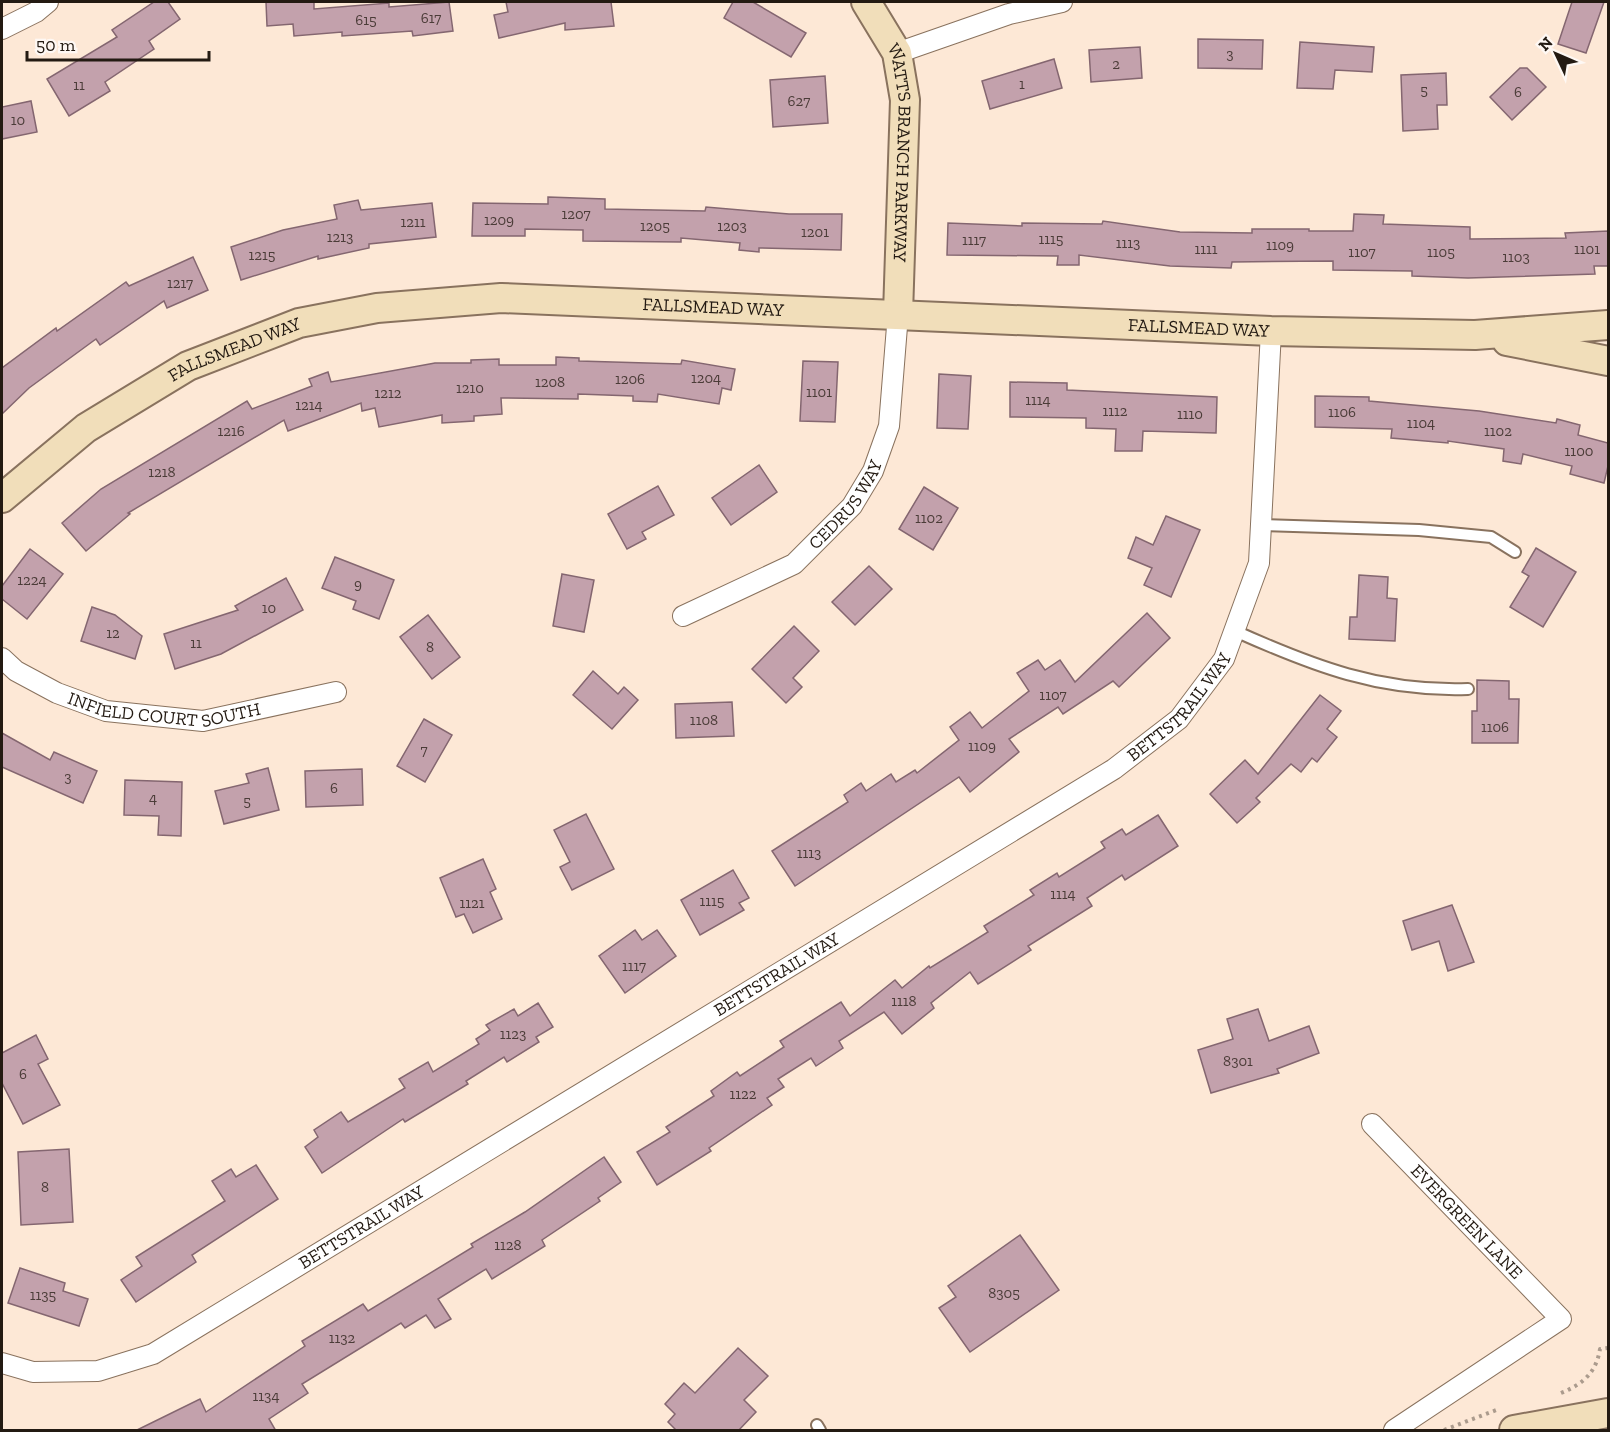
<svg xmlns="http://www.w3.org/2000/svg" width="1610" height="1432" font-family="'Zilla Slab',serif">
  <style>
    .building { fill: #c3a1ac; stroke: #846670; stroke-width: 1.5 }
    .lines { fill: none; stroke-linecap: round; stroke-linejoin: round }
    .lane-casing { stroke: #89725e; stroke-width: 14 }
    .street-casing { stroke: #89725e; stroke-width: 22 }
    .secondary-casing { stroke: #89725e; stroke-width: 32 }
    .path { stroke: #ab9b8d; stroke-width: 4; stroke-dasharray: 3 4.5; stroke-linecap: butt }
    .lane { stroke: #fff; stroke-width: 10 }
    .street { stroke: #fff; stroke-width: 20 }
    .secondary { stroke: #f1deba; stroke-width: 28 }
    .labels { text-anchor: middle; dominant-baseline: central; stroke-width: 6; stroke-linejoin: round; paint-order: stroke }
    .number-label { font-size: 15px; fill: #4b3c38 }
    .street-label { font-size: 18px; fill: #231a12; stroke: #fef8f4 }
  </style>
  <rect width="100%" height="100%" fill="#fde8d6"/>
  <g class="building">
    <path d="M154 2H168L180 19 149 41 154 49 105 82 110 91 69 116 47 79 117 37 112 30Z"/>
    <path d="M266 2H314V9L389 3V7L449 2 453 31 413 36 412 31 342 36V32L294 36 293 24 267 26Z"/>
    <path d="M506 2H611L614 26 565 30V23L499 38 494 15 508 12Z"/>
    <path d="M733 2H753L806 33 791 57 724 18Z"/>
    <path d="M1572 2H1604L1586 53 1558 44Z"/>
    <path d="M1198 39 1263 40 1262 69 1198 68Z"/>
    <path d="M1300 42 1374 47 1372 72 1335 70 1333 89 1297 88Z"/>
    <path d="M1140 47 1142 78 1091 82 1089 50Z"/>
    <path d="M1054 59 1062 88 990 109 982 81Z"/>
    <path d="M1520 68H1527L1546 87 1512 120 1490 97Z"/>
    <path d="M1446 73 1447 105H1437L1438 129 1403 131 1401 75Z"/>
    <path d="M825 76 828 123 773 127 770 80Z"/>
    <path d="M31 101 37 132 2 139V107Z"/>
    <path d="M548 197 605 199V209L705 211 706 207 789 214H842L841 250 759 248V252L739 250 740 243 681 238V242L583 241V230L525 229V236H472L473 203 548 204Z"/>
    <path d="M358 200 361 210 432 203 436 237 369 244V248L318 259V256L241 280 231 247 283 230 337 219 334 205Z"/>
    <path d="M1354 214 1384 215 1383 224 1470 227V239L1566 238 1565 233 1608 231V266H1594L1595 274 1468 278 1412 276V271L1333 270V261L1232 262 1231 268 1170 266 1079 255V265H1057L1058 256 947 255 948 223 1022 226V223L1102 224 1103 221 1180 232 1252 233V229H1309V231H1353Z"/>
    <path d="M193 257 208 290 167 308 164 301 100 345 96 339 29 388 2 414V368L56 328 57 331 126 282 129 286Z"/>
    <path d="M556 357 579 358V361L681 364 682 360 735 369 731 390 722 388 719 404 658 394 657 402 633 401V396L578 394V399L501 398 502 414 474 416V421L442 423V415L379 427 375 408 362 411 361 403 288 431 284 420 128 513 130 514 86 551 62 523 101 489 247 401 252 409 312 386 309 379 328 372 331 382 435 363H471V360L499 359V365H556Z"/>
    <path d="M803 361 838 362 835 422 800 421Z"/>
    <path d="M939 374 971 376 968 429 937 428Z"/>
    <path d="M1010 382 1067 383V390L1217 397 1216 433 1143 431 1142 451H1115L1116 429 1086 428V418L1010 417Z"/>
    <path d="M1315 396 1369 397V401L1479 411 1556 423 1557 419 1580 425 1578 435 1608 443V466L1604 483 1570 474 1572 466 1523 454 1521 464 1503 461 1504 449 1448 441V443L1391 438 1392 429 1315 427Z"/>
    <path d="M759 465 777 492 731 525 712 498Z"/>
    <path d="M658 486 674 515 642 532 646 539 627 549 608 514Z"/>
    <path d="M924 487 958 508 933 550 899 529Z"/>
    <path d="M1166 516 1200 530 1171 597 1144 585 1152 568 1128 558 1136 537 1153 545Z"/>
    <path d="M1536 548 1576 572 1543 627 1510 607 1529 576 1522 572Z"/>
    <path d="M30 549 63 574 27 619 2 599V586Z"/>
    <path d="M335 557 394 580 379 619 353 609 356 601 322 588Z"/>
    <path d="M869 566 892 589 855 625 832 602Z"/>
    <path d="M562 574 594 580 584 632 553 626Z"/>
    <path d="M1359 575 1388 577 1387 598 1397 599 1395 641 1349 639 1350 617H1357Z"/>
    <path d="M286 578 303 610 221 654 175 669 164 634 238 610 235 606Z"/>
    <path d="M92 607 115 615 142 636 135 659 81 641Z"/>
    <path d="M1147 613 1170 638 1119 687 1113 681 1063 714 1058 707 1009 739 1019 752 970 792 959 777 795 886 772 851 848 802 844 795 861 783 866 791 891 774 896 782 915 770 917 773 959 740 950 727 970 712 982 728 1029 691 1017 673 1038 660 1045 670 1060 660 1075 682Z"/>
    <path d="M428 615 460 657 432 679 400 637Z"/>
    <path d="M794 626 819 651 793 678 802 687 786 703 752 669Z"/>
    <path d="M593 671 618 694 624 687 638 700 612 729 573 695Z"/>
    <path d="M1477 680 1509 681V699H1519L1518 743H1472V711H1477Z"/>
    <path d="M1320 695 1341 711 1327 729 1337 737 1317 762 1312 758 1301 772 1291 764 1256 798 1260 802 1237 823 1210 794 1245 760 1258 774Z"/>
    <path d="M732 702 734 736 676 738 675 704Z"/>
    <path d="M424 719 452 735 425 782 397 766Z"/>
    <path d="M2 733 50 760 54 752 97 771 83 803 2 767Z"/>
    <path d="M268 768 279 810 224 824 215 791 249 783 246 774Z"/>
    <path d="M362 769 363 805 306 807 305 771Z"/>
    <path d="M125 780 182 782 181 836 158 835 159 816 124 815Z"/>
    <path d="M586 814 614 869 572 890 560 867 570 862 554 830Z"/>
    <path d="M1158 815 1178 846 1125 880 1122 875 1087 898 1092 906 1028 946 1031 950 978 984 970 972 931 1003 934 1008 902 1034 884 1012 839 1041 843 1048 816 1066 811 1058 778 1079 784 1087 767 1098 772 1105 709 1148 711 1151 657 1185 637 1152 670 1132 666 1127 714 1096 711 1091 737 1072 740 1076 784 1047 780 1041 841 1002 850 1016 895 980 902 988 929 966 930 968 988 932 984 926 1034 895 1030 890 1057 873 1059 877 1105 848 1101 842 1122 829 1126 835Z"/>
    <path d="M483 859 496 889 490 892 502 919 473 933 464 914 456 917 440 878Z"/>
    <path d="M733 870 749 898 739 903 744 910 700 935 681 900Z"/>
    <path d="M1452 905 1474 962 1448 971 1439 941 1412 950 1403 921Z"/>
    <path d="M635 930 642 940 657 930 676 956 625 993 599 956Z"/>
    <path d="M538 1003 553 1027 536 1037 539 1042 507 1062 504 1057 466 1081 468 1084 405 1122 403 1119 322 1173 305 1147 318 1137 314 1130 341 1112 348 1122 405 1088 399 1079 428 1062 433 1072 479 1044 476 1039 490 1030 486 1025 514 1009 518 1016Z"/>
    <path d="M1258 1009 1269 1041 1309 1026 1319 1053 1277 1069 1279 1073 1211 1093 1198 1050 1233 1039 1227 1019Z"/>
    <path d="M36 1035 48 1059 38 1064 60 1105 23 1124 2 1083V1053Z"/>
    <path d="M69 1149 73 1222 21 1225 18 1152Z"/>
    <path d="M604 1157 621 1182 598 1198 600 1201 542 1240 545 1246 492 1279 486 1269 438 1299 451 1319 435 1328 426 1315 405 1328 401 1323 302 1384 308 1393 269 1419 276 1431H135L200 1399 206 1412 305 1346 302 1341 363 1304 368 1311 473 1247 471 1244 525 1212Z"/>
    <path d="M256 1165 278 1199 192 1255 196 1262 136 1302 121 1280 142 1266 136 1257 225 1201 212 1181 231 1169 236 1177Z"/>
    <path d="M1020 1235 1059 1290 970 1352 939 1308 956 1297 948 1286Z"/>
    <path d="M20 1268 65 1283 63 1291 88 1299 79 1326 8 1303Z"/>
    <path d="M738 1348 768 1376 744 1400 756 1412 738 1431H677L668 1422 675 1414 665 1404 684 1383 695 1393Z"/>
  </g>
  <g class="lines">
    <defs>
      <g id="lane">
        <path d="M1262 525 1419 530 1491 537 1515 552"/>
        <path d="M1235 631C1313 666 1380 692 1468 689"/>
        <path d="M817 1425 820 1430"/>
      </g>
      <g id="street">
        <path d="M2 29 36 12 48 2"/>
        <path d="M897 53 1009 14 1062 2"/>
        <path id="s1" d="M683 616 794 564 852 506 873 471 889 426 898 314"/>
        <path id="s2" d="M2 658 16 671 57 693 106 711 203 721 336 692"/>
        <path id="s3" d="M1372 1124 1561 1319 1394 1430"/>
        <path id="s4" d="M2 1363 33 1372 98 1371 153 1354 1114 769 1179 719 1224 659 1259 563 1271 331"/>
      </g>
      <g id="secondary">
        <path id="s5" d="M866 2 897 53 905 100 898 314"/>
        <path d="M1507 341 1608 361"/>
        <path id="s6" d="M2 498 86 428 188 366 299 323 377 308 501 298 1271 331 1475 335 1608 325"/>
        <path d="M1514 1430 1608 1413"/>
      </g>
    </defs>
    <use href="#lane" class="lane-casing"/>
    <use href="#street" class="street-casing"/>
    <use href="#secondary" class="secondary-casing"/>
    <g class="path">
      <path d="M1561 1393C1583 1384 1596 1373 1600 1349L1608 1348"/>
      <path d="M1444 1430 1499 1409"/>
    </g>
    <use href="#lane" class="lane"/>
    <use href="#street" class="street"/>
    <use href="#secondary" class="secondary"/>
  </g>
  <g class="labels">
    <g class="number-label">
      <text x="431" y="18">617</text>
      <text x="366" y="20">615</text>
      <text x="1230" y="54">3</text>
      <text x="1116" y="64">2</text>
      <text x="1022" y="84">1</text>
      <text x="79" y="85">11</text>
      <text x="1424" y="90">5</text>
      <text x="1518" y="92">6</text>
      <text x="799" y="101">627</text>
      <text x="18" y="120">10</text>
      <text x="576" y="214">1207</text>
      <text x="499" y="220">1209</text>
      <text x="413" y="222">1211</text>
      <text x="655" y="226">1205</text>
      <text x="732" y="226">1203</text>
      <text x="815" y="232">1201</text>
      <text x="340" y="237">1213</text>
      <text x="1051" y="239">1115</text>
      <text x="974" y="240">1117</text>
      <text x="1128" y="243">1113</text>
      <text x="1280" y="245">1109</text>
      <text x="1206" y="249">1111</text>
      <text x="1587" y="249">1101</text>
      <text x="1362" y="252">1107</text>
      <text x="1441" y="252">1105</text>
      <text x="262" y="255">1215</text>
      <text x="1516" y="257">1103</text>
      <text x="180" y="283">1217</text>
      <text x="706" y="378">1204</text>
      <text x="630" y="379">1206</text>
      <text x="550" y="382">1208</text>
      <text x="470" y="388">1210</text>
      <text x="819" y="392">1101</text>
      <text x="388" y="393">1212</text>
      <text x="1038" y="400">1114</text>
      <text x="309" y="405">1214</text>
      <text x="1115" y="411">1112</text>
      <text x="1342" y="412">1106</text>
      <text x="1190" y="414">1110</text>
      <text x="1421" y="423">1104</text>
      <text x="231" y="431">1216</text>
      <text x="1498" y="431">1102</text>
      <text x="1579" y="451">1100</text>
      <text x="162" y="472">1218</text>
      <text x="929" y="518">1102</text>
      <text x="32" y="580">1224</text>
      <text x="358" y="584">9</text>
      <text x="269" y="608">10</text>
      <text x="113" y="633">12</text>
      <text x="196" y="643">11</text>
      <text x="430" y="647">8</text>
      <text x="1053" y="695">1107</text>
      <text x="704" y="720">1108</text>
      <text x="1495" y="727">1106</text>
      <text x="982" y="746">1109</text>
      <text x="424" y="750">7</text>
      <text x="68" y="777">3</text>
      <text x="334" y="788">6</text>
      <text x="153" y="798">4</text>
      <text x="247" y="801">5</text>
      <text x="809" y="853">1113</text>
      <text x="1063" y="894">1114</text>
      <text x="712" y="901">1115</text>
      <text x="472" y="903">1121</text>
      <text x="634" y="966">1117</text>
      <text x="904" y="1001">1118</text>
      <text x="513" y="1034">1123</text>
      <text x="1238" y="1061">8301</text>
      <text x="23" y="1074">6</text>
      <text x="743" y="1094">1122</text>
      <text x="45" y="1187">8</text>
      <text x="508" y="1245">1128</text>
      <text x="1004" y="1293">8305</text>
      <text x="43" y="1295">1135</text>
      <text x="342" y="1338">1132</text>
      <text x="266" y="1396">1134</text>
    </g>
    <g class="street-label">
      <text stroke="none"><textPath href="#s5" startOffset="160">WATTS BRANCH PARKWAY</textPath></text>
      <text stroke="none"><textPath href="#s6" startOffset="764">FALLSMEAD WAY</textPath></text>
      <text stroke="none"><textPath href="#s6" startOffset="1250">FALLSMEAD WAY</textPath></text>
      <text stroke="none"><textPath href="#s6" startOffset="278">FALLSMEAD WAY</textPath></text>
      <text stroke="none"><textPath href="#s1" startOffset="202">CEDRUS WAY</textPath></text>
      <text stroke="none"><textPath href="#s2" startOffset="176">INFIELD COURT SOUTH</textPath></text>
      <text stroke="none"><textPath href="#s4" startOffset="1371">BETTSTRAIL WAY</textPath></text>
      <text stroke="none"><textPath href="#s4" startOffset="885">BETTSTRAIL WAY</textPath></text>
      <text stroke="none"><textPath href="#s3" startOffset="136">EVERGREEN LANE</textPath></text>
      <text stroke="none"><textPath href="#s4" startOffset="399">BETTSTRAIL WAY</textPath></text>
    </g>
  </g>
  <rect width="1610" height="1432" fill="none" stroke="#231a12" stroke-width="6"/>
  <g transform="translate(1556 54) rotate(314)" stroke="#fef8f4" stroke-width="4.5" paint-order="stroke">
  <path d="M0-4.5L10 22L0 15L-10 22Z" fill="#231a12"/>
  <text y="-9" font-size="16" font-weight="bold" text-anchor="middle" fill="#231a12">N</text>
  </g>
  <path d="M27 51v9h182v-9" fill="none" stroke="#231a12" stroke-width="3"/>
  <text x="36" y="51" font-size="18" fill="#231a12" stroke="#fef8f4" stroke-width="4.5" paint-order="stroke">50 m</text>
</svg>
